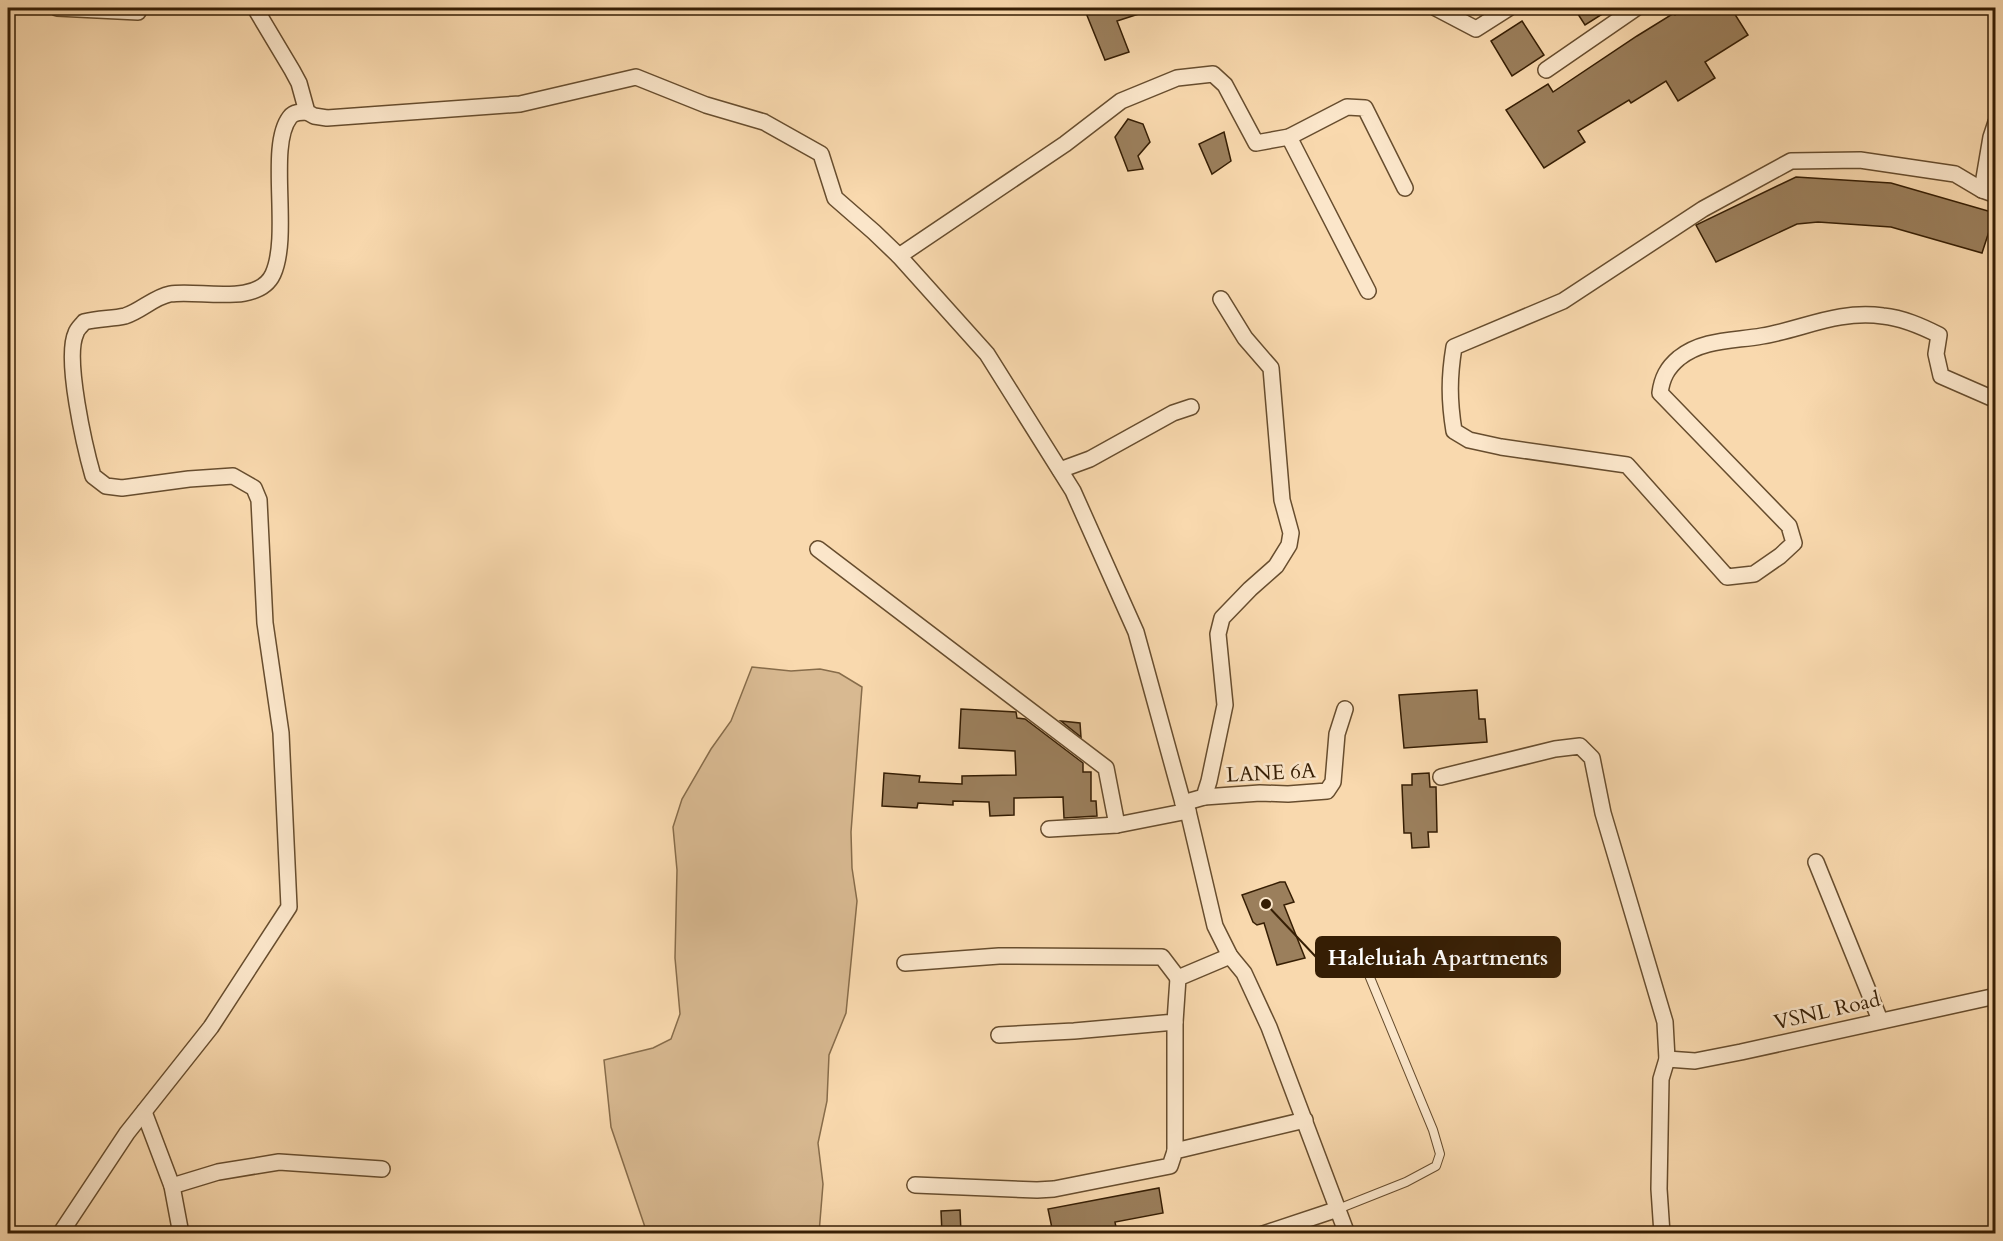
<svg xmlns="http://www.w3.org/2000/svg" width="2003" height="1241" font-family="Cardo,serif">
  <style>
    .green { fill: #d8b991; stroke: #876c4a; stroke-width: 1.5 }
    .building { fill: #9b7f5c; stroke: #361e04; stroke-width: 1.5 }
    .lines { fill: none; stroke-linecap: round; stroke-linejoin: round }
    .service-casing { stroke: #674d2e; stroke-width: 10 }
    .minor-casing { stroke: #674d2e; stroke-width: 18 }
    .service { stroke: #fbe6ca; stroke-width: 8 }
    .minor { stroke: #fbe6ca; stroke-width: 15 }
    .labels { text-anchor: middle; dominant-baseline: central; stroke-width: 5; stroke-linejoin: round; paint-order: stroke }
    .street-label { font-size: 21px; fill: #361e04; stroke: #fbe6ca }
    .leader { fill: none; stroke: #361e04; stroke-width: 2 }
    .callout-dot { fill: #361e04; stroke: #fbe6ca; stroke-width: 2 }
    .callout { fill: #361e04; stroke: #361e04; stroke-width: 2 }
    .callout-label { font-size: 22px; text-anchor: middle; font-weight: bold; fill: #fff }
  </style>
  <rect width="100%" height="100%" fill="#f9d9ae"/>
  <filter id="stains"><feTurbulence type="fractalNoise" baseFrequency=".00333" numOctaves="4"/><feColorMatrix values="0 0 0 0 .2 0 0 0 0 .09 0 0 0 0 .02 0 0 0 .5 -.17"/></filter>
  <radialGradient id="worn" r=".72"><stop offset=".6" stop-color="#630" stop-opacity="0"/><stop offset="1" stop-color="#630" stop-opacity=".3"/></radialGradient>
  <path class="green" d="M752 667 791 671 820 669 839 673 862 687 851 832 852 868 857 901 846 1013 829 1055 827 1101 818 1143 823 1184 819 1233H647L611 1127 604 1060 653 1048 671 1039 680 1014 675 958 677 870 673 827 682 799 711 749 731 721Z"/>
  <g class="building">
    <path d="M1084 8H1150L1151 10 1117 21 1129 52 1105 60Z"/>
    <path d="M1574 8H1612L1585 25Z"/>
    <path d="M1687 8H1731L1748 35 1705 62 1715 78 1678 101 1666 81 1631 103 1629 100 1578 131 1585 142 1544 168 1506 110 1548 84 1553 92 1637 36 1674 13 1675 15Z"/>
    <path d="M1522 21 1544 55 1512 76 1491 41Z"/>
    <path d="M1128 119 1143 124 1150 142 1138 156 1143 169 1128 171 1115 137Z"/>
    <path d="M1224 132 1231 161 1212 174 1199 144Z"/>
    <path d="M1796 177 1891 183 1995 213 1982 253 1891 227 1818 222 1797 224 1716 262 1696 225Z"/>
    <path d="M1477 690 1479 719H1485L1487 742 1404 748 1399 695Z"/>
    <path d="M961 709 1016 712 1017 718 1025 719 1083 763V772H1091V801H1096L1097 816 1064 818 1063 797 1014 798V815L990 816 989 802 953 801V805L918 803 917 808 882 806 884 773 920 776 919 782 962 784V776L1016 775 1015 751 959 748Z"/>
    <path d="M1061 721 1080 723 1081 737Z"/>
    <path d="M1429 773 1430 787H1436L1437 832H1428L1429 847 1412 848 1411 833H1404L1402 785H1412V774Z"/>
    <path d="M1280 882H1285L1294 902 1284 905 1305 958 1277 965 1264 923 1257 925 1253 922 1242 895Z"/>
    <path d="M1159 1188 1163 1213 1115 1222 1117 1233H1053L1048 1209Z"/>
    <path d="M960 1210 961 1233H942L941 1211Z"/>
  </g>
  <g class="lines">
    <defs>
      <path id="service" d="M1338 1209 1406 1182 1436 1166 1440 1154 1433 1130 1364 963"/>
      <g id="minor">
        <path d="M57 8 138 12"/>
        <path d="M255 8 292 70 299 83 307 112 314 116 327 118 520 104 636 77 706 105 764 122 821 154 835 198 874 232 899 256 987 354 1073 491 1136 632 1183 803 1188 811 1215 926 1230 956 1244 973 1269 1027 1347 1234"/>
        <path d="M1436 8 1476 29 1509 8"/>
        <path d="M1546 70 1636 8"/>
        <path d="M1289 137 1368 291"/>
        <path d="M1982 190 1991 137 1996 122"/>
        <path d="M1996 195 1982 190 1955 174 1860 160 1791 161 1703 209 1563 301 1454 347C1449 377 1449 400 1454 431L1469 440 1501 447 1627 465 1727 577 1754 574 1780 556 1794 543 1789 526 1660 393C1662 378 1667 368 1679 358 1703 339 1734 341 1762 336 1804 329 1837 310 1883 316 1903 318 1921 326 1939 335L1936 354 1941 376 1996 400"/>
        <path d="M899 256 1065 144 1121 101 1177 78 1213 74 1225 85 1256 143 1289 137 1347 107 1365 108 1405 188"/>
        <path d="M1060 470 1090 459 1173 413 1191 407"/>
        <path d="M818 549 1106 768 1117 825"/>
        <path d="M1441 777 1555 749 1580 746 1592 758 1603 813 1665 1022 1667 1059 1661 1079 1659 1189 1662 1234"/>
        <path d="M1204 797 1260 793 1288 794 1327 791 1333 782 1337 734 1345 709"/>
        <path d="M1183 803 1204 797 1209 781 1225 705 1218 634 1222 618 1250 589 1276 566 1289 545 1291 533 1282 500 1271 368 1245 338 1221 299"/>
        <path d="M1049 829 1117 825 1188 811"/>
        <path d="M1816 862 1880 1020"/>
        <path d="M905 963 999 956 1162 957 1178 978"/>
        <path d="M1175 1022V1151"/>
        <path d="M999 1035 1074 1031 1175 1022 1178 978 1230 956"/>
        <path d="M1667 1059 1695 1061 1741 1052 1996 996"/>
        <path d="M144 1112 172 1186 181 1234"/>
        <path d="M915 1185 1037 1190 1054 1189 1170 1166 1175 1151 1305 1120"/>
        <path d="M172 1186 218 1172 279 1162 382 1169"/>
        <path d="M60 1234 127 1133 211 1027 289 907 281 733 265 623 259 500 254 488 233 476 189 479 122 488 106 486 93 476C85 448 64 358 76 333 77 329 82 325 84 322 98 318 112 319 125 316 141 311 154 297 170 294 198 289 258 307 273 274 291 234 267 146 290 117 294 112 300 112 307 112"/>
        <path d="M1263 1234 1338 1209"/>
      </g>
    </defs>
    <use href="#service" class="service-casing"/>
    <use href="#minor" class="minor-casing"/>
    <use href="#service" class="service"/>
    <use href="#minor" class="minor"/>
  </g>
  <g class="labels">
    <g class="street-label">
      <text transform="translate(1271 773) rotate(-3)">LANE 6A</text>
      <text transform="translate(1827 1011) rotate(-13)">VSNL Road</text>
    </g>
  </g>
  <path class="leader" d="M1266 904L1316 957"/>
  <circle class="callout-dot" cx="1266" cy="904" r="6"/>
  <rect class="callout" x="1316" y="937" width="244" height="40" rx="6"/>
  <g class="callout-label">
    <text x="1438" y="965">Haleluiah Apartments</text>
  </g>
  <rect width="2003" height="1241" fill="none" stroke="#f9d9ae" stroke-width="30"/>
  <rect x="9" y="9" width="1985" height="1223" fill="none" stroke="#361e04" stroke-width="3"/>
  <rect x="15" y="15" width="1973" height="1211" fill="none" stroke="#361e04" stroke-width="1.5"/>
  <rect width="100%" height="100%" filter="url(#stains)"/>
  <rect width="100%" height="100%" fill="url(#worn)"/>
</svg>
